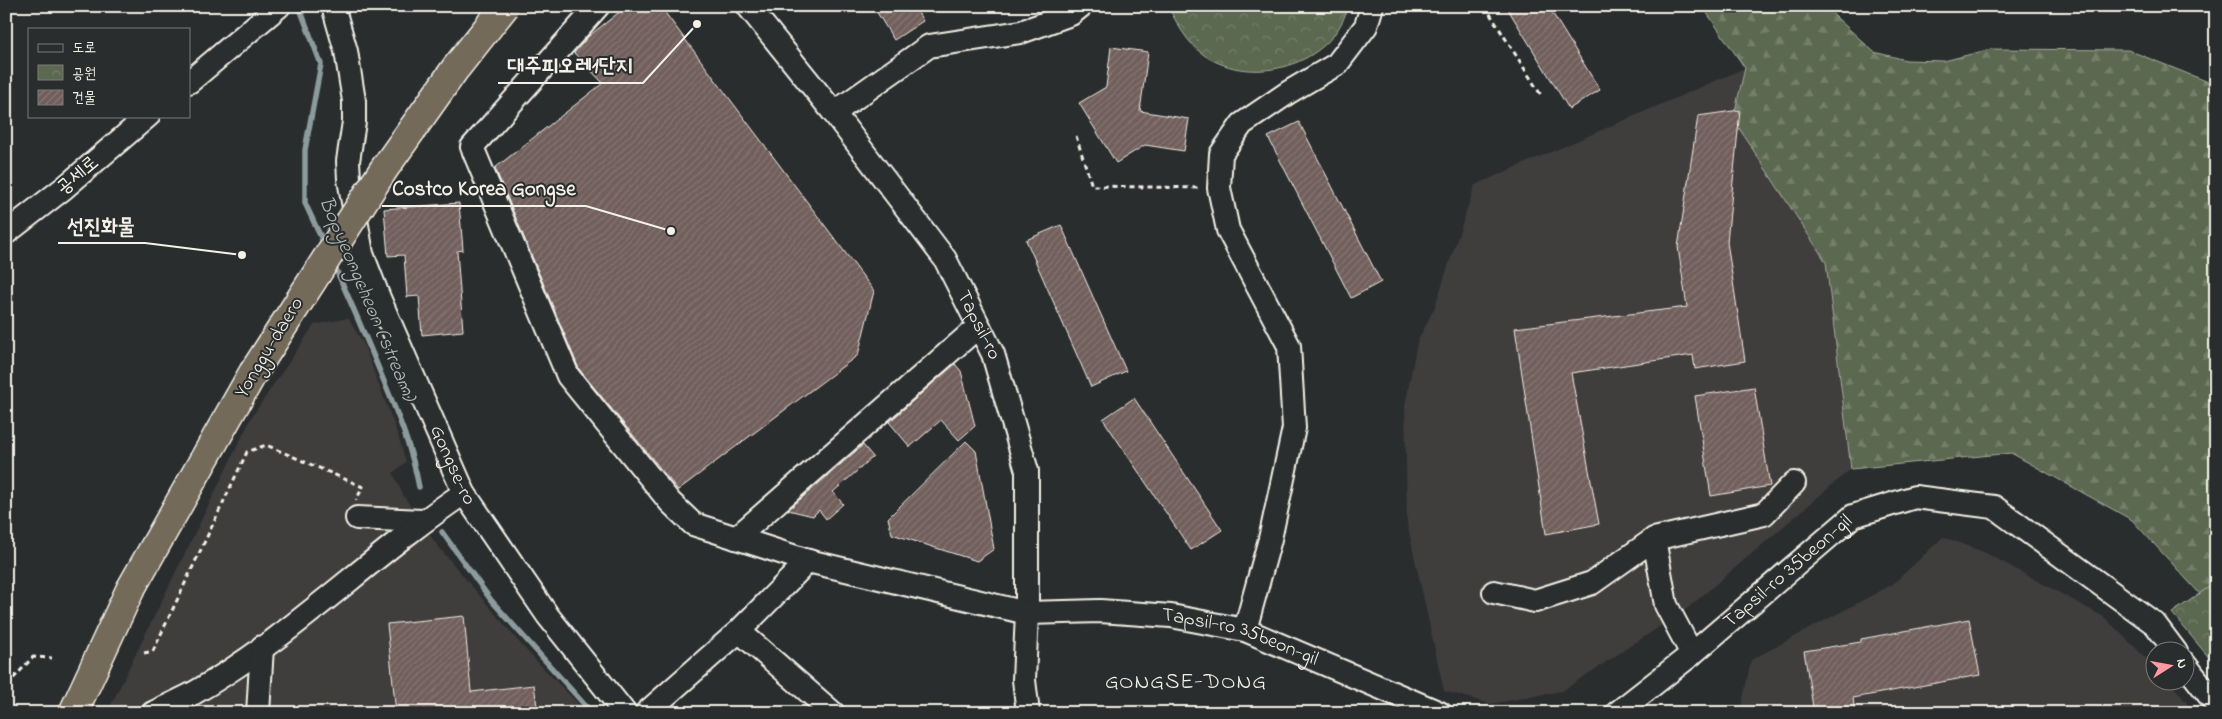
<svg xmlns="http://www.w3.org/2000/svg" width="2222" height="719" font-family="'Indie Flower','Poor Story',sans-serif">
  <style>
    .built { fill: #3f3c3c }
    .forest { fill: url(#forest-firs); stroke: #a8ad9c }
    .park { fill: url(#park-crowns); stroke: #a8ad9c }
    .lines { fill: none; stroke-linecap: round; stroke-linejoin: round }
    .stream { stroke: #8c9b9d; stroke-width: 5.5 }
    .building { fill: url(#building-hatch); stroke: #f4f1e8 }
    .minor-casing { stroke: #f4f1e8; stroke-width: 26 }
    .highway-casing { stroke: #f4f1e8; stroke-width: 31 }
    .path { stroke: #f4f1e8; stroke-width: 3; stroke-dasharray: 5 4; stroke-linecap: butt }
    .minor { stroke: #2a2d2e; stroke-width: 22 }
    .highway { stroke: #736b5a; stroke-width: 28 }
    .highway-bridge-casing { stroke: #f4f1e8; stroke-width: 31; stroke-linecap: butt }
    .highway-bridge { stroke: #736b5a; stroke-width: 28 }
    .labels { text-anchor: middle; dominant-baseline: central; stroke-width: 4; stroke-linejoin: round; paint-order: stroke }
    .street-label { font-size: 20px; fill: #f4f1e8; stroke: #2a2d2e }
    .water-label { font-size: 21px; font-style: italic; fill: #aeb8b6; stroke: #2a2d2e }
    .quarter-label { font-size: 22px; letter-spacing: 1px; fill: #f4f1e8; stroke: #2a2d2e }
    .leader { fill: none; stroke: #f4f1e8; stroke-width: 2 }
    .callout-dot { fill: #f4f1e8; stroke: #2a2d2e; stroke-width: 2 }
    .callout-label { font-size: 21px; text-anchor: middle; font-weight: bold; fill: #f4f1e8; stroke: #2a2d2e; stroke-width: 4; stroke-linejoin: round; paint-order: stroke }
  </style>
  <defs>
    <pattern id="forest-firs" width="22" height="20" patternUnits="userSpaceOnUse" patternTransform="scale(1.25)"><rect width="22" height="20" fill="#5c6951"/><path d="M5 1l3.5 6h-7zM16 11l3.5 6h-7z" fill="#747f6a"/></pattern>
    <pattern id="park-crowns" width="20" height="18" patternUnits="userSpaceOnUse" patternTransform="scale(1.25)"><rect width="20" height="18" fill="#5c6951"/><path d="M2 6a3 3 0 1 1 6 0M12 15a3 3 0 1 1 6 0" fill="none" stroke="#747f6a"/></pattern>
    <pattern id="building-hatch" width="6" height="6" patternUnits="userSpaceOnUse" patternTransform="scale(1.25)"><rect width="6" height="6" fill="#715e5c"/><path d="M-1 1l2-2M0 6l6-6M5 7l2-2" fill="none" stroke="#867673"/></pattern>
  </defs>
  <rect width="100%" height="100%" fill="#2a2d2e"/>
  <filter id="ink" filterUnits="userSpaceOnUse"><feTurbulence type="fractalNoise" baseFrequency=".02" numOctaves="2"/><feDisplacementMap in="SourceGraphic" scale="10" xChannelSelector="R" yChannelSelector="G"/><feConvolveMatrix kernelMatrix="1 2 1 2 8 2 1 2 1" color-interpolation-filters="sRGB"/></filter>
  <g filter="url(#ink)">
    <g class="built">
      <path d="M1745 68 1733 119 1826 262 1851 469 1688 608 1562 691 1491 704 1444 691 1407 523 1405 406 1417 342 1434 309 1475 185Z"/>
      <path d="M348 318 363 343 398 435 406 462 393 473 403 495 437 545 524 648 587 713H107L251 418 314 325Z"/>
      <path d="M1943 537 1986 553 2104 617 2154 666V682H2170L2195 713H1740L1751 660 1893 584Z"/>
    </g>
    <path class="forest" d="M1702 6H1824L1874 52 1906 60 1944 61 1991 49 2128 50 2216 85V582L2200 594 2132 520 2011 453 1851 469 1826 262 1733 119 1745 68Z"/>
    <g class="park">
      <path d="M1168 6H1348C1333 66 1252 88 1204 55 1187 43 1177 24 1168 6Z"/>
      <path d="M2216 582V666L2172 613Z"/>
    </g>
    <g class="lines">
      <g class="stream">
        <path d="M299 6 321 64 305 150V203L325 246"/>
        <path d="M333 263C351 302 367 340 383 379 398 415 412 449 419 487"/>
        <path d="M442 532 491 600 592 713"/>
      </g>
    </g>
    <g class="building">
      <path d="M627 6H660L874 291 858 355 678 490 579 369 495 168 603 83 574 53 589 36Z"/>
      <path d="M873 6H914L923 21 894 40Z"/>
      <path d="M1506 6H1548L1600 90 1569 109Z"/>
      <path d="M1111 47 1148 52 1140 111 1189 119 1184 151 1145 145 1116 163 1079 103 1106 87Z"/>
      <path d="M1740 110 1727 242 1745 361 1695 369 1693 355 1571 373 1599 524 1546 534 1515 328 1687 307 1678 247 1698 116Z"/>
      <path d="M1299 122 1381 282 1351 298 1268 137Z"/>
      <path d="M459 203 463 250 457 251 463 331 422 335 419 296 407 297 404 255 388 256 384 209Z"/>
      <path d="M1061 225 1126 371 1091 387 1026 240Z"/>
      <path d="M955 364 961 371 975 426 959 440 941 420 910 447 889 422Z"/>
      <path d="M1754 387 1770 486 1711 496 1695 396Z"/>
      <path d="M1134 398 1222 530 1191 550 1103 419Z"/>
      <path d="M966 441 976 451 994 549 977 561 892 534 888 518Z"/>
      <path d="M863 445 873 457 833 492 843 504 826 519 819 510 813 516 788 510Z"/>
      <path d="M464 616 471 692 534 685 538 713H396L387 624Z"/>
      <path d="M1969 619 1980 675 1853 698 1855 713H1814L1804 651 1861 642V639Z"/>
    </g>
    <g class="lines">
      <defs>
        <g id="minor">
          <path id="s1" d="M333 6 346 51 354 101V122L348 161 349 179 362 254 379 298 464 493 548 616 625 713"/>
          <path d="M598 6 472 147 568 376 670 502 693 524 808 561"/>
          <path id="s2" d="M748 6 834 113 945 259 993 354 1027 471V613L1024 680 1028 713"/>
          <path d="M189 82 279 6"/>
          <path d="M834 113 929 46 1021 32 1071 14 1081 6"/>
          <path d="M6 233 64 188 148 116"/>
          <path d="M357 518 422 521"/>
          <path d="M736 538 979 326"/>
          <path d="M1654 539 1666 605 1692 654"/>
          <path d="M1494 592 1535 601 1592 583 1654 539 1764 514 1794 483"/>
          <path d="M1245 630 1270 539 1294 428 1289 346 1228 230 1219 188 1221 154 1242 124 1289 92 1337 64 1366 26 1372 6"/>
          <path d="M739 631 833 713"/>
          <path d="M2184 663 2216 704"/>
          <path d="M153 713C167 706 181 700 194 693 292 637 371 555 464 493"/>
          <path d="M258 713 262 647"/>
          <path id="s3" d="M646 713 739 631 808 561 1027 613 1100 611 1171 616 1245 630 1440 713"/>
          <path id="s4" d="M1617 713 1692 654 1853 516 1915 497 1994 507 2155 624 2176 652"/>
        </g>
        <path id="highway" d="M73 713 130 590 253 373"/>
      </defs>
      <use href="#minor" class="minor-casing"/>
      <use href="#highway" class="highway-casing"/>
      <g class="path">
        <path d="M1485 6 1541 95"/>
        <path d="M1076 136 1092 186 1201 188"/>
        <path d="M144 653 153 651 247 452 266 445 363 487 356 500"/>
        <path d="M6 683 11 681 33 657 52 658"/>
      </g>
      <use href="#minor" class="minor"/>
      <use href="#highway" class="highway"/>
      <defs>
        <path id="highway-bridge" d="M253 373 384 169 455 69 505 6"/>
      </defs>
      <use href="#highway-bridge" class="highway-bridge-casing"/>
      <use href="#highway-bridge" class="highway-bridge"/>
    </g>
  </g>
  <g class="labels">
    <g class="street-label">
      <text transform="translate(78 176) rotate(-40)">공세로</text>
      <text stroke="none"><textPath href="#s2" startOffset="395">Tapsil-ro</textPath></text>
      <text transform="translate(270 348) rotate(-59)">Yonggu-daero</text>
      <text stroke="none"><textPath href="#s1" startOffset="482">Gongse-ro</textPath></text>
      <text stroke="none"><textPath href="#s4" startOffset="222">Tapsil-ro 35beon-gil</textPath></text>
      <text stroke="none"><textPath href="#s3" startOffset="664">Tapsil-ro 35beon-gil</textPath></text>
    </g>
    <g class="water-label">
      <text transform="translate(367 299) rotate(67)">Bopyeongcheon (stream)</text>
    </g>
    <g class="quarter-label">
      <text x="1186" y="683">GONGSE-DONG</text>
    </g>
  </g>
  <path class="leader" d="M697 24L643 83H498M671 231L586 206H382M242 255L145 243H58"/>
  <g class="callout-dot">
    <circle cx="697" cy="24" r="5"/>
    <circle cx="671" cy="231" r="5"/>
    <circle cx="242" cy="255" r="5"/>
  </g>
  <g class="callout-label">
    <text x="570" y="72">대주피오레1단지</text>
    <text x="484" y="195">Costco Korea Gongse</text>
    <text x="101" y="233">선진화물</text>
  </g>
  <rect width="2222" height="719" fill="none" stroke="#2a2d2e" stroke-width="25"/>
  <rect x="12" y="12" width="2197" height="694" fill="none" stroke="#f4f1e8" stroke-width="2" filter="url(#ink)"/>
  <rect x="28" y="28" width="162" height="90" fill="#2a2d2e" stroke="#7b7b78"/>
  <rect x="38" y="44" width="25" height="8" fill="#2a2d2e" stroke="#7b7b78"/>
  <text x="72" y="52" font-size="15" fill="#f4f1e8">도로</text>
  <rect x="38" y="65" width="25" height="15" fill="url(#park-crowns)" stroke="#7b7b78"/>
  <text x="72" y="78" font-size="15" fill="#f4f1e8">공원</text>
  <rect x="38" y="90" width="25" height="15" fill="url(#building-hatch)" stroke="#7b7b78"/>
  <text x="72" y="102" font-size="15" fill="#f4f1e8">건물</text>
  <g transform="translate(2170 666) rotate(79)"><circle r="24" fill="#2a2d2e" stroke="#7b7b78"/>
  <path d="M0-4L9 19L0 12L-9 19Z" fill="#ff9aa2"/>
  <text y="-8" font-size="14" font-weight="bold" text-anchor="middle" fill="#f4f1e8">N</text>
  </g>
</svg>
